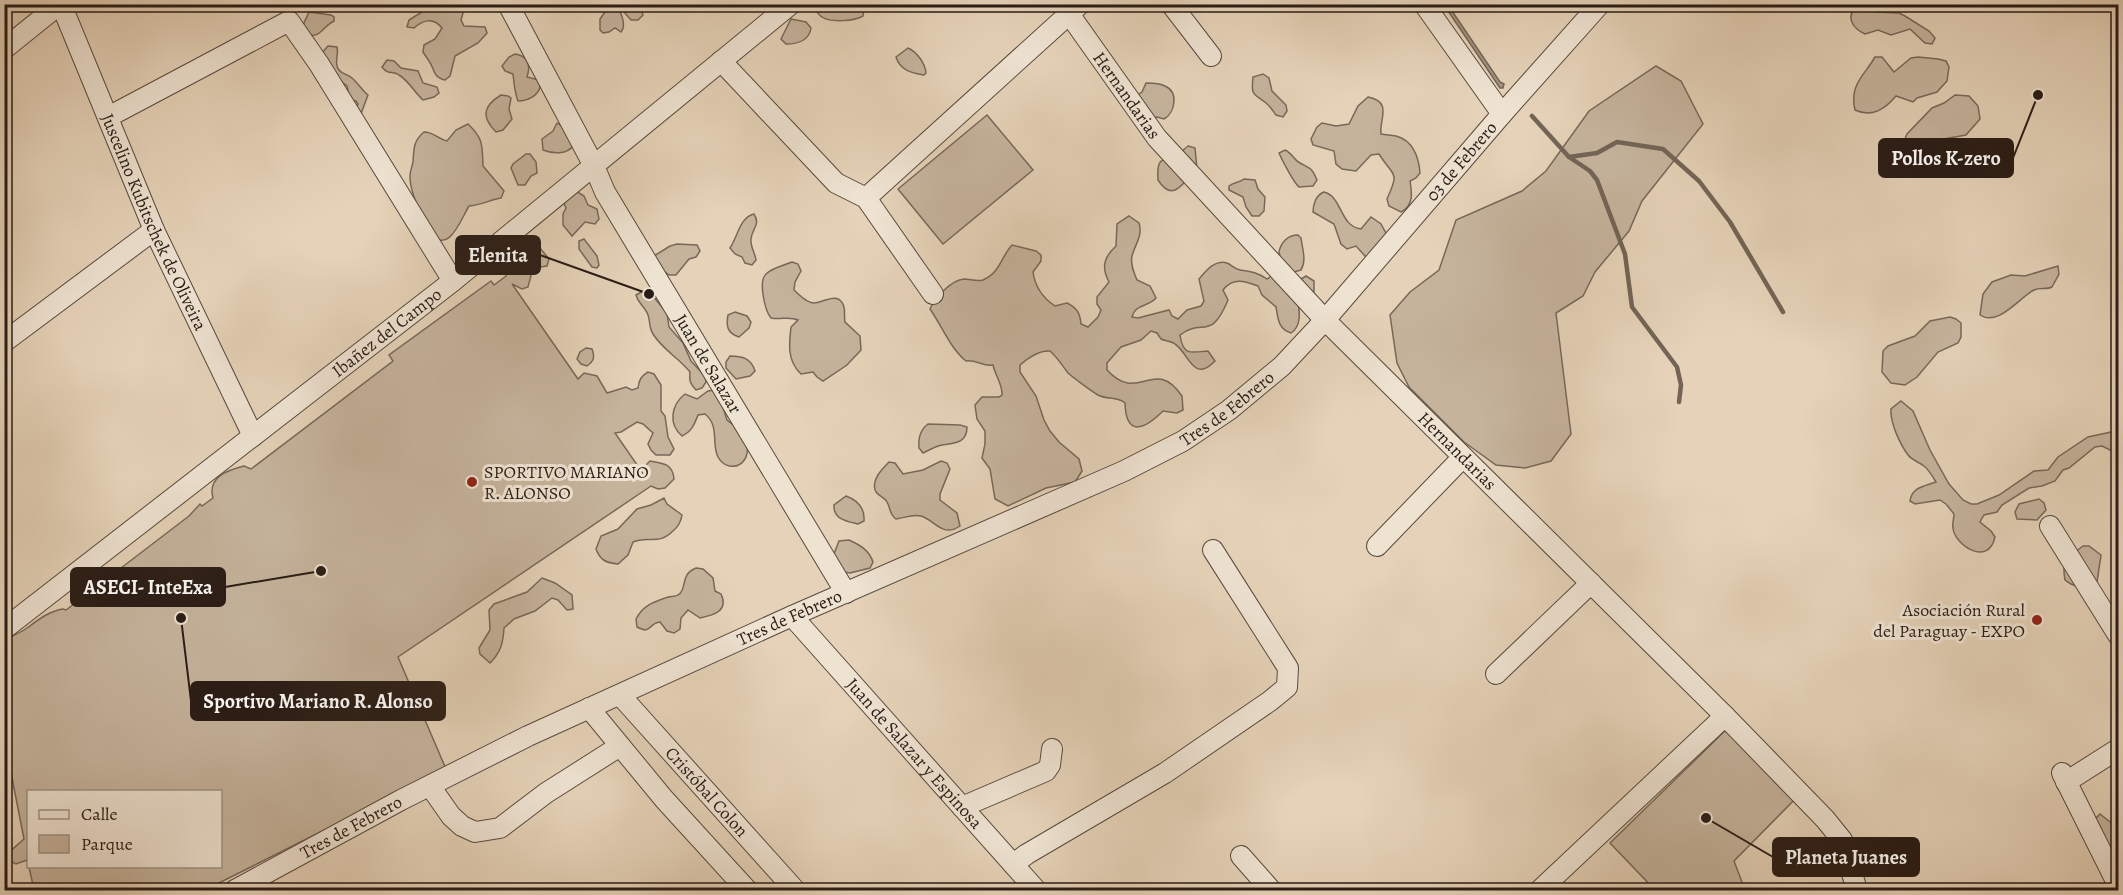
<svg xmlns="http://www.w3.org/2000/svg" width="2123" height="895" font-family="Alegreya,serif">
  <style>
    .green { fill: #c5b39c; stroke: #776859; stroke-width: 1.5 }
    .water { fill: #a59481; stroke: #736456; stroke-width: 1.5 }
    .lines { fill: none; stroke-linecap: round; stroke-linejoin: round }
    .stream { stroke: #736456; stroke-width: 4.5 }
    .minor-casing { stroke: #584a3e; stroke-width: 22 }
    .minor { stroke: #eee2d1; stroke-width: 20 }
    .poi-dot { fill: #8f2418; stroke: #eee2d1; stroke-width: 2 }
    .labels { text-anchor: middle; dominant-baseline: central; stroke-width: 6; stroke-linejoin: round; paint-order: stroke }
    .street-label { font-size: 18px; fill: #291c16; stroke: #eee2d1 }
    .poi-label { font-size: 18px; fill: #291c16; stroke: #eee2d1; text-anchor: start }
    .leader { fill: none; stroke: #291c16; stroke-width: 2 }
    .callout-dot { fill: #291c16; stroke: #eee2d1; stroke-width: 2 }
    .callout { fill: #291c16; stroke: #291c16; stroke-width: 2 }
    .callout-label { font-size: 20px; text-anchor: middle; font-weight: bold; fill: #fff }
  </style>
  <rect width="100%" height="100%" fill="#e5d2b8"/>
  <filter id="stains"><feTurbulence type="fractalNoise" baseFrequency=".00333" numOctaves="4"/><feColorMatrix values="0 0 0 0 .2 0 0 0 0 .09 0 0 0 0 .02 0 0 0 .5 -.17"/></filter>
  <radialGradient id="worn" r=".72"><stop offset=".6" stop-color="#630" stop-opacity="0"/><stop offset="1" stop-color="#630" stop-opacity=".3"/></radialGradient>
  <g class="green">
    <path d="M433 5H458L463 13 461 20 464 26 485 27 487 33 478 43 455 56 450 76 445 80C432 77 435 69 429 61 427 58 425 55 423 52L424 45 435 39 442 28C433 17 423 20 414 28L407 27 409 20Z"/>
    <path d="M615 5C621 11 627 25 621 32L615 28 609 32 603 33 600 30V19L609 6Z"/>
    <path d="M624 5H640L643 15 638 20H631L624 12Z"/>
    <path d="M813 5H862L864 9 863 16C855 21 831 23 822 17 818 15 815 9 813 5Z"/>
    <path d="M1859 6 1876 12 1899 13 1905 16 1929 31 1935 38 1932 44 1925 43 1910 29 1891 35 1878 30 1865 34C1852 28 1844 15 1859 6Z"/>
    <path d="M309 12 331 15 334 17V21C323 26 321 38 308 35L303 25Z"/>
    <path d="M791 19 806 22 811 28C809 41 798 44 786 44L781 39Z"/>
    <path d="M328 46 337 47C339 54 335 59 337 66 338 73 347 74 352 78 357 82 362 90 368 95L359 119 356 107 358 104 356 101 350 100 347 86 336 78 321 54Z"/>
    <path d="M908 48C917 52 925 63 926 73L924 75C911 73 900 70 896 57Z"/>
    <path d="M515 54C528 56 531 65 527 77L539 80 540 87C538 96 527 101 518 101 515 94 514 83 513 74L505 71 502 66 509 57Z"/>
    <path d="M1875 57H1882L1894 72 1911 58 1918 57 1938 59 1946 61 1949 67 1947 81 1937 92 1917 98 1913 102 1896 96C1885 109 1872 118 1855 110 1849 85 1864 76 1875 57Z"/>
    <path d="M387 60 394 61 401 68 418 71 423 83 437 87 439 93 434 97 423 100C414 92 409 81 399 75 392 70 389 76 382 67Z"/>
    <path d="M1656 66 1681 81 1703 124 1642 201 1629 231 1595 272 1583 296 1556 313 1571 434 1551 461 1525 468 1496 465 1464 442 1409 387 1397 363 1390 315 1410 292 1439 270 1456 220 1522 191 1546 171 1589 111Z"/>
    <path d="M1263 74 1269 78 1272 91 1286 105 1287 111 1283 117 1276 115C1273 111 1270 106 1266 103 1253 93 1251 96 1253 77Z"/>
    <path d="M1146 83C1152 83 1160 83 1165 86 1179 92 1175 113 1164 119L1157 117 1144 119 1136 96 1142 92Z"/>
    <path d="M501 95 508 96 511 98 509 109 512 119 503 130 496 132C481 117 483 106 501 95Z"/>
    <path d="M1955 95 1969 96 1978 106 1980 119 1966 135 1938 140 1922 152 1910 157 1904 153 1902 146 1907 134 1932 108 1944 103Z"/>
    <path d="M1368 97C1393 102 1379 119 1381 134 1387 135 1391 135 1396 136 1413 140 1419 158 1420 173L1416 178 1410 181C1412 193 1414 205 1401 212L1389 206 1387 199C1400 170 1394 178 1379 154L1371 155 1356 171 1342 169 1336 164 1334 151 1313 145 1311 139 1317 127 1322 123 1336 126 1349 124 1358 106Z"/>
    <path d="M987 115 1033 170 943 244 898 189Z"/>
    <path d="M557 123 563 127 574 145C567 155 553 154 543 150L542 139 553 131Z"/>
    <path d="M468 124C484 139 482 146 483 166L504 191 501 198C490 200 481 205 469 206 461 219 448 258 429 231 422 214 410 195 410 176 410 171 412 167 413 162 414 149 413 141 424 132 434 132 438 139 447 141L456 130Z"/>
    <path d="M1188 146 1195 148 1197 169C1184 180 1174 205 1158 180 1156 152 1166 163 1180 153 1183 151 1185 148 1188 146Z"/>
    <path d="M1285 150C1292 153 1294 160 1300 163 1311 169 1312 168 1317 180L1313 186 1299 187C1294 183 1282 160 1279 153Z"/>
    <path d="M526 154H530L536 162 537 173 531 176 525 185H518L511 168 513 164Z"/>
    <path d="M1244 179 1255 180 1258 189 1265 197 1264 211 1259 216H1252L1246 207 1243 197 1229 190V186C1234 182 1239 183 1244 179Z"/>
    <path d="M576 191 584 196 588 205 597 209 599 219 595 224 585 222 572 236 563 225V214L566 208 563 201Z"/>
    <path d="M1324 192C1343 197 1339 226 1361 229L1371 217 1381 224 1388 237 1372 258 1365 256 1356 246 1347 249 1341 244 1334 224 1313 212C1313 204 1316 195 1324 192Z"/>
    <path d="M754 214C761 225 752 228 751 239 750 246 755 253 756 260L752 265 745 263 742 257 735 254 730 248C738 236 740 217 754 214Z"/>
    <path d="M1129 216 1139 223C1143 236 1135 244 1132 256 1130 264 1134 273 1137 280L1150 286 1156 298C1148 307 1135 304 1132 317L1138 318 1169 310 1172 316 1178 319 1187 310 1201 306 1204 301 1199 279C1206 271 1215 259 1227 263 1232 265 1234 269 1240 270 1251 272 1257 272 1267 279L1273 275 1287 288 1306 276 1314 281V292L1310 297 1297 296C1299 309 1303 325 1291 333 1278 329 1278 318 1276 307L1262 295 1258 286C1245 281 1233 277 1223 290L1228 300C1210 343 1203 317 1180 335 1183 357 1192 352 1208 351L1215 361C1193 384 1189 353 1175 344 1171 341 1165 341 1161 339L1157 333 1151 331 1141 340 1121 347 1107 363V370C1139 405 1154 355 1182 396L1183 410 1177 413 1163 411C1145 429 1126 438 1125 403 1117 396 1107 400 1098 395 1094 393 1071 376 1068 373 1062 365 1057 357 1050 351 1039 350 1028 358 1020 365V372L1036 396 1044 420 1050 431 1059 442 1079 459 1082 471 1075 482 1046 488 1008 506 995 499 990 469 982 458 985 444V431L977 419 975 405 982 397H999L1002 395C1003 385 995 375 993 365 983 367 976 359 966 361 950 348 942 326 930 309 935 298 951 280 964 279 970 279 977 282 983 280 1000 273 1001 257 1012 245L1036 251 1041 255V261L1033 272C1035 287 1043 298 1055 306L1067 303C1077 308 1080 313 1081 324L1088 327 1098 317 1101 310 1097 304V297L1109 282C1101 267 1104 257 1116 246L1117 224Z"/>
    <path d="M1298 235 1301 238C1302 248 1307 260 1301 270L1294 272 1281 260 1279 252C1281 242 1288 235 1298 235Z"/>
    <path d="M584 239 597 256 599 265 597 268 592 267 579 249V241Z"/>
    <path d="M677 244 697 245 700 251 696 257 689 259 676 275H669L664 271 654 256 670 246Z"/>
    <path d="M540 248 549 259 547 266 533 268 528 287 522 289 512 284 578 379 584 373 597 376 607 393 626 387 632 390 638 388C639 380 641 376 648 372L654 374 661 385V411L665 416 668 437 674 449 670 455H656L651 450 648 444 653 433 643 424 637 422 621 432 615 433 644 475 645 466 650 461C663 463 673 464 674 479L665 488 658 489 651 486 398 657 446 769 205 890H34L29 867 220 866V792H28V864L27 860 16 864 10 861 6 855 24 839 5 742 4 657 10 652 7 645 8 638C14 635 22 632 27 628 38 620 49 611 63 609L66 610 189 516 200 504 202 506 213 498C207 477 228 470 244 466L251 469 393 361 389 355 491 281 494 285 506 276 507 262 511 257C523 258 529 249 540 248Z"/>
    <path d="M792 262 798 264 801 271 795 282 794 290C798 294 808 303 814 303 823 303 839 290 844 307 845 311 844 317 845 322L860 336 861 350 847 365 823 381 817 377 813 372 801 374C787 361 789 344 791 327L798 320C789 316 781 320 771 318 765 311 758 281 766 274 772 268 785 265 792 262Z"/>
    <path d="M2058 266 2059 274 2052 287C2046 290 2040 287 2034 290 2019 298 1998 327 1980 315L1983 294 1992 282 2011 275 2025 276Z"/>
    <path d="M647 289 667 313 669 327 683 343 691 361 705 376 706 382 702 388 696 390C690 384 689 380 690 372 679 358 662 349 653 334 648 327 651 317 646 311 642 304 638 303 636 295Z"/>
    <path d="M735 312 747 316 751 322 749 328 739 337C727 333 726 326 728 315Z"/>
    <path d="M1950 317 1956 319 1961 323V337L1958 343 1938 352 1917 377 1905 385 1891 383 1882 372 1883 351 1888 346 1915 336 1930 321Z"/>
    <path d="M586 348 592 349C595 357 594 361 587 366L581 364 577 359 580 352Z"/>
    <path d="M730 356C742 356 751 358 755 371L750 376 736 379 726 368V362Z"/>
    <path d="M715 390 719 395 727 420 748 436C747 443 749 453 745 459 738 470 724 468 718 457 711 443 720 426 705 414L698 415C694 425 692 431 682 436 668 424 671 405 685 394L697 399 708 391Z"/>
    <path d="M1901 401 1913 411 1930 450 1949 484 1963 500 1971 504H1977L1999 495 2034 471 2048 470 2058 457 2088 437 2111 432 2116 428 2118 419V450L2114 452 2102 446 2095 447 2069 468 2063 470 2055 481 2042 486 2029 488 2002 505 1997 512 1984 515 1980 522 1991 531 1995 537C1988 568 1954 544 1953 528 1952 524 1954 518 1954 514L1946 504 1940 500 1915 504 1910 501C1912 487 1925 486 1936 482 1933 477 1929 470 1924 466 1919 462 1913 461 1908 455 1900 444 1890 423 1891 409Z"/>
    <path d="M928 424 960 425 967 427C967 443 955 443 942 445 936 446 929 450 923 453L919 448C918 438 920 430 928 424Z"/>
    <path d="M941 461 947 463 950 469 940 494V500L957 513 960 526C942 538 935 520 921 516 912 514 904 518 896 519 889 514 891 509 887 502 885 498 879 496 876 492 870 481 882 469 889 462L895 463 903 474 923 470Z"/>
    <path d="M846 496C857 500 865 508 864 521L858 524C846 521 833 519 834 505Z"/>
    <path d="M664 498 667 504 682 515C681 522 679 526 673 531 658 546 648 535 633 542L628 555 618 564C606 563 600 560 596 549L601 536 618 529 637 509 651 505Z"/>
    <path d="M2039 499 2044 503 2046 510 2037 520 2017 519 2015 512 2019 504Z"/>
    <path d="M849 540C860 545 869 550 873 562L870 568 850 573 844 572 834 554 839 541Z"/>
    <path d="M2083 546H2089L2101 555 2097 582 2094 588C2083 588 2073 587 2065 580 2061 558 2068 558 2083 546Z"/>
    <path d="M696 568 703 569 713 578 715 591 721 594C729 611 714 615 700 618L688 610 681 618 680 629 674 633 667 631 660 622C648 623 652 635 637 627L636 619C643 605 654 602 668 597 671 596 675 597 678 595 688 589 679 575 696 568Z"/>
    <path d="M542 578 555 583 572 595 573 609 567 610 558 600 552 598 535 611 514 619 504 628C503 643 501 652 490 663L480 654 479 648 490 630 489 610 494 604 527 592Z"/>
    <path d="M1730 726 1801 793 1734 861 1745 890H1655L1610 843Z"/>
    <path d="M2100 814 2118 828V862C2108 850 2097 834 2096 818Z"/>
  </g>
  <path class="water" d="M1444 5H1448L1500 82 1504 84 1503 88H1500Z"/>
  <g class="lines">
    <g class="stream">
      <path d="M1532 116 1569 157 1590 171 1597 180 1625 254 1632 307 1677 367 1681 385 1679 402"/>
      <path d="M1569 157 1597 153 1617 142 1663 149 1699 181 1730 222 1783 312"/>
    </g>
    <defs>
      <g id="minor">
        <path id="s1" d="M61 4 154 230 253 436"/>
        <path id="s2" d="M508 4 594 166 605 192 846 593"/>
        <path id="s3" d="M1062 4 1157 138 1325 320 1725 716 1825 819 1842 840 1857 890"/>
        <path d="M1171 4 1211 56"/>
        <path d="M1424 4 1502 114"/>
        <path d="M4 49 60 4"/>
        <path d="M721 61 836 183 866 198 933 294"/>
        <path d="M108 117 289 21 319 64 453 281"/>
        <path d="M866 198 1080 4"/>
        <path d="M4 342 154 230"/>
        <path d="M2050 526 2118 635"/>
        <path d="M1377 546 1463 457"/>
        <path id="s4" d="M792 616 1036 890"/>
        <path id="s5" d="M4 629 453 281 791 4"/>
        <path d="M1496 674 1591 583"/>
        <path id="s6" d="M620 695 795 890"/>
        <path d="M589 708 664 799 747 890"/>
        <path d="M2062 773 2118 885"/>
        <path d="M2066 782 2118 749"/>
        <path d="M430 786 451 816 462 826 475 832 500 828 546 793 620 746"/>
        <path d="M962 807 1046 771 1050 765 1052 749"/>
        <path d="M1241 856 1271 890"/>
        <path d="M1013 864 1027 854 1165 773 1270 701 1287 687 1288 668 1213 550"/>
        <path id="s7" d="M235 890 401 800 528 736 792 616 1124 471 1183 441 1229 410 1282 366 1325 320 1502 114 1600 4"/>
        <path d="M1540 890 1725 716"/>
      </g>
    </defs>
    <use href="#minor" class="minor-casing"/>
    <use href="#minor" class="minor"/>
  </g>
  <g class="poi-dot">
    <circle cx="472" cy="482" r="6"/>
    <circle cx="2037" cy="620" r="6"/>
  </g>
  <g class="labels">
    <g class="street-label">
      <text stroke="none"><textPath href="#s3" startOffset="112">Hernandarias</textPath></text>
      <text stroke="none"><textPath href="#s7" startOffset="1446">03 de Febrero</textPath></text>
      <text stroke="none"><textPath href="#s1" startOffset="237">Juscelino Kubitschek de Oliveira</textPath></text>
      <text stroke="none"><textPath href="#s5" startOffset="484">Ibañez del Campo</textPath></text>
      <text stroke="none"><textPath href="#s2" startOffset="412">Juan de Salazar</textPath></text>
      <text stroke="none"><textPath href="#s7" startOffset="1104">Tres de Febrero</textPath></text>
      <text stroke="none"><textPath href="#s3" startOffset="598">Hernandarias</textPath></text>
      <text stroke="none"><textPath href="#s7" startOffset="618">Tres de Febrero</textPath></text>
      <text stroke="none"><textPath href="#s4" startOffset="184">Juan de Salazar y Espinosa</textPath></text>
      <text stroke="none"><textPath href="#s6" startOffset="130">Cristóbal Colon</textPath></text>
      <text stroke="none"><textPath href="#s7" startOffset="132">Tres de Febrero</textPath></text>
    </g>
    <g class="poi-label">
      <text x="484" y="472">SPORTIVO MARIANO<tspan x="484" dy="21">R. ALONSO</tspan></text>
      <text x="2025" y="610" text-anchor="end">Asociación Rural<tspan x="2025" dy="21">del Paraguay - EXPO</tspan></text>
    </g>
  </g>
  <path class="leader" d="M2038 95L2013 158M649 294L540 255M321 571L225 587M181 618L191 701M1706 818L1773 857"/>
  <g class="callout-dot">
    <circle cx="2038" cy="95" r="6"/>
    <circle cx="649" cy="294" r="6"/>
    <circle cx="321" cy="571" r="6"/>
    <circle cx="181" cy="618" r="6"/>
    <circle cx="1706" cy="818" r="6"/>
  </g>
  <g class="callout">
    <rect x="1879" y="139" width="134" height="38" rx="6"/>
    <rect x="456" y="236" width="84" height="38" rx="6"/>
    <rect x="71" y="568" width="154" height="38" rx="6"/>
    <rect x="191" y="682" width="254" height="38" rx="6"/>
    <rect x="1773" y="838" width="146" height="38" rx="6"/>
  </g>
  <g class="callout-label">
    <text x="1946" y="165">Pollos K-zero</text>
    <text x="498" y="262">Elenita</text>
    <text x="148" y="594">ASECI- InteExa</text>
    <text x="318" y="708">Sportivo Mariano R. Alonso</text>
    <text x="1846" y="864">Planeta Juanes</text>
  </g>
  <rect width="2123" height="895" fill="none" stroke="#e5d2b8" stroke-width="24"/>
  <rect x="6" y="6" width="2111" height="883" fill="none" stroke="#291c16" stroke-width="3"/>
  <rect x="12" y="12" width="2099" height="871" fill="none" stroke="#291c16" stroke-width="1.5"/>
  <rect x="27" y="790" width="195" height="78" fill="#eee2d1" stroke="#9f9386" stroke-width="1.5"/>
  <rect x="39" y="810" width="30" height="9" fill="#eee2d1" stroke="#9f9386" stroke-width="1.5"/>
  <text x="81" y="820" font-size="18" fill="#291c16">Calle</text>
  <rect x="39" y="835" width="30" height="18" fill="#c5b39c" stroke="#9f9386" stroke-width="1.5"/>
  <text x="81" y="850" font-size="18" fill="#291c16">Parque</text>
  <rect width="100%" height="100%" filter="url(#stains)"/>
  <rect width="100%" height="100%" fill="url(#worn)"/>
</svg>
